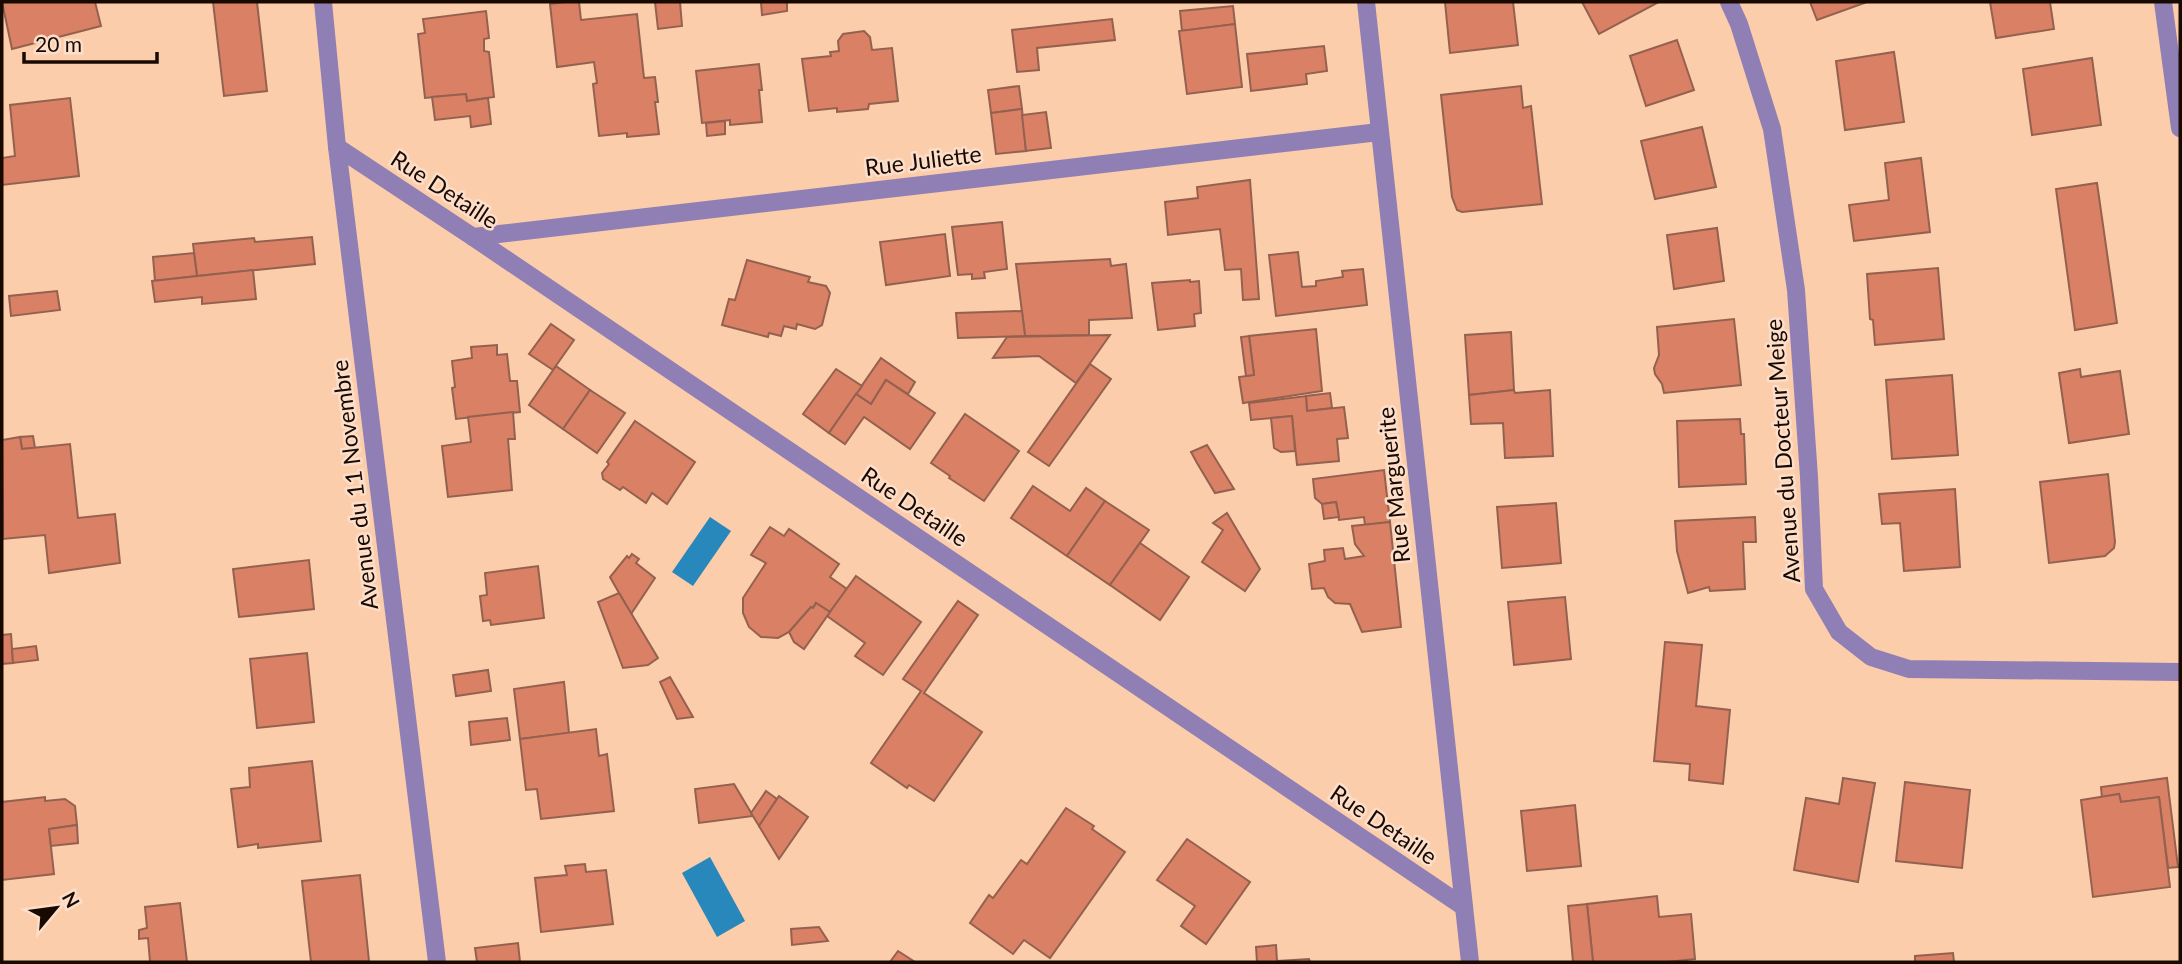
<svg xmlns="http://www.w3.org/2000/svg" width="2182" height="964" font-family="Lato,sans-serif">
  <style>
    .water { fill: #2888bc }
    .building { fill: #d98065; stroke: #946151; stroke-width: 2 }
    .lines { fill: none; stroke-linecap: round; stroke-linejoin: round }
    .minor { stroke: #8f7fb4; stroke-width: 18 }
    .labels { text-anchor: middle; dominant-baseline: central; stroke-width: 5; stroke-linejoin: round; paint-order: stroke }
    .street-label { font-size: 23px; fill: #190a01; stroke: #fcdeca }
  </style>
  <rect width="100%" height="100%" fill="#fccdaa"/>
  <g class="water">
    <path d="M710 517 731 531 693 586 672 572Z"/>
    <path d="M710 857 745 921 717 937 682 873Z"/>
  </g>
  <g class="building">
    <path d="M2 2H95L101 26 12 49Z"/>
    <path d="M213 2H257L267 91 224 96Z"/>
    <path d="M566 2H579L581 20 637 14 644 78 655 77 658 102H655L659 134 627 137V133L599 136 593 84 597 83 594 62 557 67 550 4Z"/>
    <path d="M655 2H680L682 26 658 29Z"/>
    <path d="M761 2H787V11L762 15Z"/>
    <path d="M1445 2H1513L1518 45 1450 53Z"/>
    <path d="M1582 2H1656L1657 3 1599 34Z"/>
    <path d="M1810 2H1867L1817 20Z"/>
    <path d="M1990 2H2050L2054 29 1996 38Z"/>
    <path d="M1233 6 1235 24 1182 31 1180 11Z"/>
    <path d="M486 11 489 38 484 39V51L489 52 494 97 467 101 466 94 425 98 418 34 425 33 423 19Z"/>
    <path d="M1112 19 1115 40 1037 48 1039 70 1017 72 1012 30Z"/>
    <path d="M1235 24 1242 87 1187 94 1179 31Z"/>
    <path d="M864 31 870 37 872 50 892 48 898 101 869 104 868 109 837 112V108L809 111 802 59 831 56 830 52 839 51 838 41 843 34Z"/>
    <path d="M1677 40 1694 90 1646 106 1630 56Z"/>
    <path d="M1324 46 1327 71 1306 74 1307 84 1251 91 1247 54Z"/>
    <path d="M1894 52 1904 122 1845 130 1836 61Z"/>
    <path d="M2092 58 2101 125 2032 135 2023 69Z"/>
    <path d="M759 64 762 90H759L762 122 730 125V120L702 123 696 71Z"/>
    <path d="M1019 86 1022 109 991 113 988 90Z"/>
    <path d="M1521 86 1523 108 1531 106 1542 204 1462 212 1457 210 1452 197 1441 95Z"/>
    <path d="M466 94 467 101 488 98 491 124 471 127 470 116 435 120 432 97Z"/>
    <path d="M70 98 79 176 2 185V158L15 156 10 105Z"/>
    <path d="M1022 109 1026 151 996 154 991 113Z"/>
    <path d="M1046 112 1051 148 1026 151 1022 115Z"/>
    <path d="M725 121V134L707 136 706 123Z"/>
    <path d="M1702 127 1716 187 1655 199 1641 141Z"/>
    <path d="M1921 158 1930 232 1854 241 1849 205 1889 200 1885 163Z"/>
    <path d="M1250 180 1259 299 1243 300 1241 269 1225 270 1220 229 1168 235 1165 202 1198 198 1197 187Z"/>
    <path d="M2097 183 2117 323 2075 330 2056 189Z"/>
    <path d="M1002 222 1007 269 984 272 985 278 972 279V274L958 275 952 227Z"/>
    <path d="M1717 228 1724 281 1674 289 1667 235Z"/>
    <path d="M945 234 950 276 886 285 880 242Z"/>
    <path d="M312 237 315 264 197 276 193 244 254 238 255 242Z"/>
    <path d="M1298 252 1302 287 1316 286V281L1343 277 1342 271 1363 269 1367 305 1276 316 1269 255Z"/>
    <path d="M194 253 197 276 155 281 153 257Z"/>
    <path d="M1110 259 1111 266 1126 264 1132 318 1089 320V335L1025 336 1016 264Z"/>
    <path d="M747 260 810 277 808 282 826 286 830 293 822 325 815 329 797 324 796 329 784 326 781 336 769 333 768 337 722 325 729 299 735 300Z"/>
    <path d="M1938 268 1944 339 1875 345 1873 320 1870 319 1867 274Z"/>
    <path d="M253 270 256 299 202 304V297L155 302 152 281Z"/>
    <path d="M1190 280V282L1199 281 1201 313 1194 314 1195 326 1158 330 1152 283Z"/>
    <path d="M57 291 60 310 11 316 9 296Z"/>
    <path d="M1022 311 1025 336 958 338 956 313Z"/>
    <path d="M1734 319 1741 385 1664 393 1662 384 1655 374 1654 368 1659 355 1657 327Z"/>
    <path d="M551 324 574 340 553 370 529 354Z"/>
    <path d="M1316 329 1322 391 1243 403 1239 377 1254 375 1249 336Z"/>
    <path d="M1511 332 1514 390 1469 395 1465 335Z"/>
    <path d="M1110 335 1076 383 1039 356 993 358 1007 337Z"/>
    <path d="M1249 336 1254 375 1246 376 1241 337Z"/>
    <path d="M497 345V355L507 354 510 381H517L520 412 456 419 452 388 455 387 452 361 472 358 471 347Z"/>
    <path d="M881 358 915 382 908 394 886 380 871 404 856 394Z"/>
    <path d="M1090 364 1111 379 1049 466 1028 452Z"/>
    <path d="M556 366 590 390 563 429 529 405Z"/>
    <path d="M836 369 862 386 829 433 803 414Z"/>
    <path d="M2080 369 2081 377 2120 371 2129 434 2069 443 2059 373Z"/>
    <path d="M1952 375 1958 455 1892 459 1886 380Z"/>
    <path d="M886 380 935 413 910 449 864 417 845 444 829 433 856 394 871 404Z"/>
    <path d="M590 390 625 413 597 453 563 429Z"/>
    <path d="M1514 390 1515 393 1550 390 1553 456 1505 458 1503 423 1471 424 1469 395Z"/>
    <path d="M1330 393 1332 408 1307 411 1306 396Z"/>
    <path d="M1306 396 1307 411 1344 407 1348 438 1337 439 1339 461 1297 465 1292 416 1251 420 1249 403Z"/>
    <path d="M513 412 515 439H508L512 490 448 497 442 446 471 442 468 417Z"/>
    <path d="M965 414 1019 451 984 501 949 478 950 476 931 463Z"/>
    <path d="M1292 416 1295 451 1281 452 1274 448 1271 418Z"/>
    <path d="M1740 419 1741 434H1744L1746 484 1679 487 1677 421Z"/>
    <path d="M635 421 695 462 667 504 652 493 646 503 623 487 620 490 603 479 602 473 609 464 607 462Z"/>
    <path d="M33 436 35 448 22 449 20 437Z"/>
    <path d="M20 437 22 449 70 444 78 518 115 514 120 563 49 573 45 535 3 539 2 440Z"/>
    <path d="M1207 445 1234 489 1215 493 1197 463 1191 452Z"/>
    <path d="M1384 470 1390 522 1365 525 1364 517 1339 520 1336 502 1322 504 1315 498 1313 479Z"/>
    <path d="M2108 474 2115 542 2114 548 2105 556 2049 563 2040 482Z"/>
    <path d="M1033 486 1070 511 1086 488 1105 501 1067 556 1011 518Z"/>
    <path d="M1955 489 1960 567 1904 571 1900 523 1882 524 1879 494Z"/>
    <path d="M1105 501 1149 530 1110 585 1067 556Z"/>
    <path d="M1336 502 1339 517 1324 519 1322 504Z"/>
    <path d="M1556 503 1561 563 1502 568 1497 507Z"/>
    <path d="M1227 513 1260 569 1245 591 1202 562 1223 530 1213 523Z"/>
    <path d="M1755 517 1756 542H1743L1745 589 1710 591 1709 587 1688 593 1677 551 1675 521Z"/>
    <path d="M1390 522 1401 627 1362 632 1350 604 1335 603 1328 597 1324 588 1312 589 1309 564 1325 561 1324 550 1343 548 1345 559 1364 556 1355 544 1352 526Z"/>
    <path d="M770 527 784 536 789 529 839 564 830 577 847 589 830 612 816 603 813 608 811 607 789 632 778 638 761 637 749 627 743 613V598L766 563 751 555Z"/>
    <path d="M1140 543 1189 577 1160 620 1110 585Z"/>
    <path d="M632 554 639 559 636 563 655 578 631 614 610 577 627 556 629 558Z"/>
    <path d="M309 560 314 609 239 617 233 569Z"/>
    <path d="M538 566 544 618 491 625 490 620 483 621 480 596 487 595 485 573Z"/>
    <path d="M856 576 921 622 883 675 855 656 865 643 827 616Z"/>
    <path d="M619 593 658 658 648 665 623 668 598 602Z"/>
    <path d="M1565 597 1571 659 1514 665 1508 602Z"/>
    <path d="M958 601 978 615 924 693 982 732 934 801 909 785 907 788 871 763 921 691 903 679Z"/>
    <path d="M816 603 830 612 804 649 794 642 789 632 811 607 813 608Z"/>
    <path d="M11 634 13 663 2 664V635Z"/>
    <path d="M1665 642 1702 645 1696 706 1730 710 1723 784 1689 780 1690 764 1654 761Z"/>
    <path d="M36 646 38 660 13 663 12 649Z"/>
    <path d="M307 653 314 722 257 728 250 659Z"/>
    <path d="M488 670 491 691 456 696 453 675Z"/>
    <path d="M670 677 693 717 677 719 660 682Z"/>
    <path d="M564 682 569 733 520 739 514 689Z"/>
    <path d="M507 718 510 740 471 745 469 722Z"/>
    <path d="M596 729 599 756 607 754 614 811 541 819 537 789 526 790 520 739Z"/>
    <path d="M312 761 321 841 258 848V844L238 847 231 789 250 787 249 768Z"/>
    <path d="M1843 778 1875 783 1858 882 1794 870 1806 798 1839 804Z"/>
    <path d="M2167 778 2178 867 2168 868 2159 797 2121 802 2119 794 2102 798 2101 787Z"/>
    <path d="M1905 782 1970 790 1962 868 1896 861Z"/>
    <path d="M734 784 753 816 699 823 695 789Z"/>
    <path d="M766 791 777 799 759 826 751 813Z"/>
    <path d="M2119 794 2121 802 2159 797 2170 887 2093 897 2081 800Z"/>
    <path d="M779 796 808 817 779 859 759 826Z"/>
    <path d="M45 797V801L65 799 75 806 77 825 49 829 54 874 2 880V802Z"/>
    <path d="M1575 805 1581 866 1527 871 1521 811Z"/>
    <path d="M1066 808 1094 826 1092 829 1125 852 1050 958 1024 940 1013 954 970 923 989 895 993 898 1021 860 1027 864Z"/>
    <path d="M77 825 78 843 51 846 49 829Z"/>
    <path d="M1187 839 1250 882 1206 944 1181 926 1195 906 1157 880Z"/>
    <path d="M585 864 586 872 606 870 613 924 541 932 535 878 567 875 565 866Z"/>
    <path d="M360 875 369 961 311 962 302 881Z"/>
    <path d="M1657 896 1659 917 1691 914 1695 959 1667 962H1593L1587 904Z"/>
    <path d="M180 903 187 962H143H150L148 938 139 939V930L147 928 145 907Z"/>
    <path d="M1587 904 1593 962H1573L1568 906Z"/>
    <path d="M819 927 828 941 792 945 791 929Z"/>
    <path d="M518 943 520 962H477L475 948Z"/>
    <path d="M1276 945 1277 961 1309 959 1310 962H1257L1256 947Z"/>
    <path d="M898 951 915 962H890Z"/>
    <path d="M1953 953 1954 962H1915V956Z"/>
  </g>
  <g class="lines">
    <g class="minor">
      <path d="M323 2 337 147 437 962"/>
      <path d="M1366 2 1470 962"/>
      <path d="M1729 2 1739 24 1772 129 1796 290 1809 477 1814 589 1839 632 1871 657 1909 669 2180 672"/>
      <path d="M2163 2 2180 128"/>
      <path d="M337 147 473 237 1464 907"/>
      <path d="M473 237 1379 132"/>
    </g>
  </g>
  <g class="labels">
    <g class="street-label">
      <text transform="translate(923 160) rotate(-7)">Rue Juliette</text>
      <text transform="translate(445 189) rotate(33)">Rue Detaille</text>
      <text transform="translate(1782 451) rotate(-94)">Avenue du Docteur Meige</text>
      <text transform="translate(354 485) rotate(-97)">Avenue du 11 Novembre</text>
      <text transform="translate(1393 485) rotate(-96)">Rue Marguerite</text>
      <text transform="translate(915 506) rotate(34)">Rue Detaille</text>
      <text transform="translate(1384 824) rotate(34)">Rue Detaille</text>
    </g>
  </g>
  <rect width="2182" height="964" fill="none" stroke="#190a01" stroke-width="7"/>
  <g transform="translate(56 908) rotate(61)" stroke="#fcdeca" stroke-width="5" paint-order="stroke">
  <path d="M0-5L12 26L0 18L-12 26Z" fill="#190a01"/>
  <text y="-10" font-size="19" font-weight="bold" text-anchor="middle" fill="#190a01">N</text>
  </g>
  <path d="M24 52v10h133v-10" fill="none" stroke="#190a01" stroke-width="3.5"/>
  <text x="35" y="52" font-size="21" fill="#190a01" stroke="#fcdeca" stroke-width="5" paint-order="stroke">20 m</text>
</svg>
